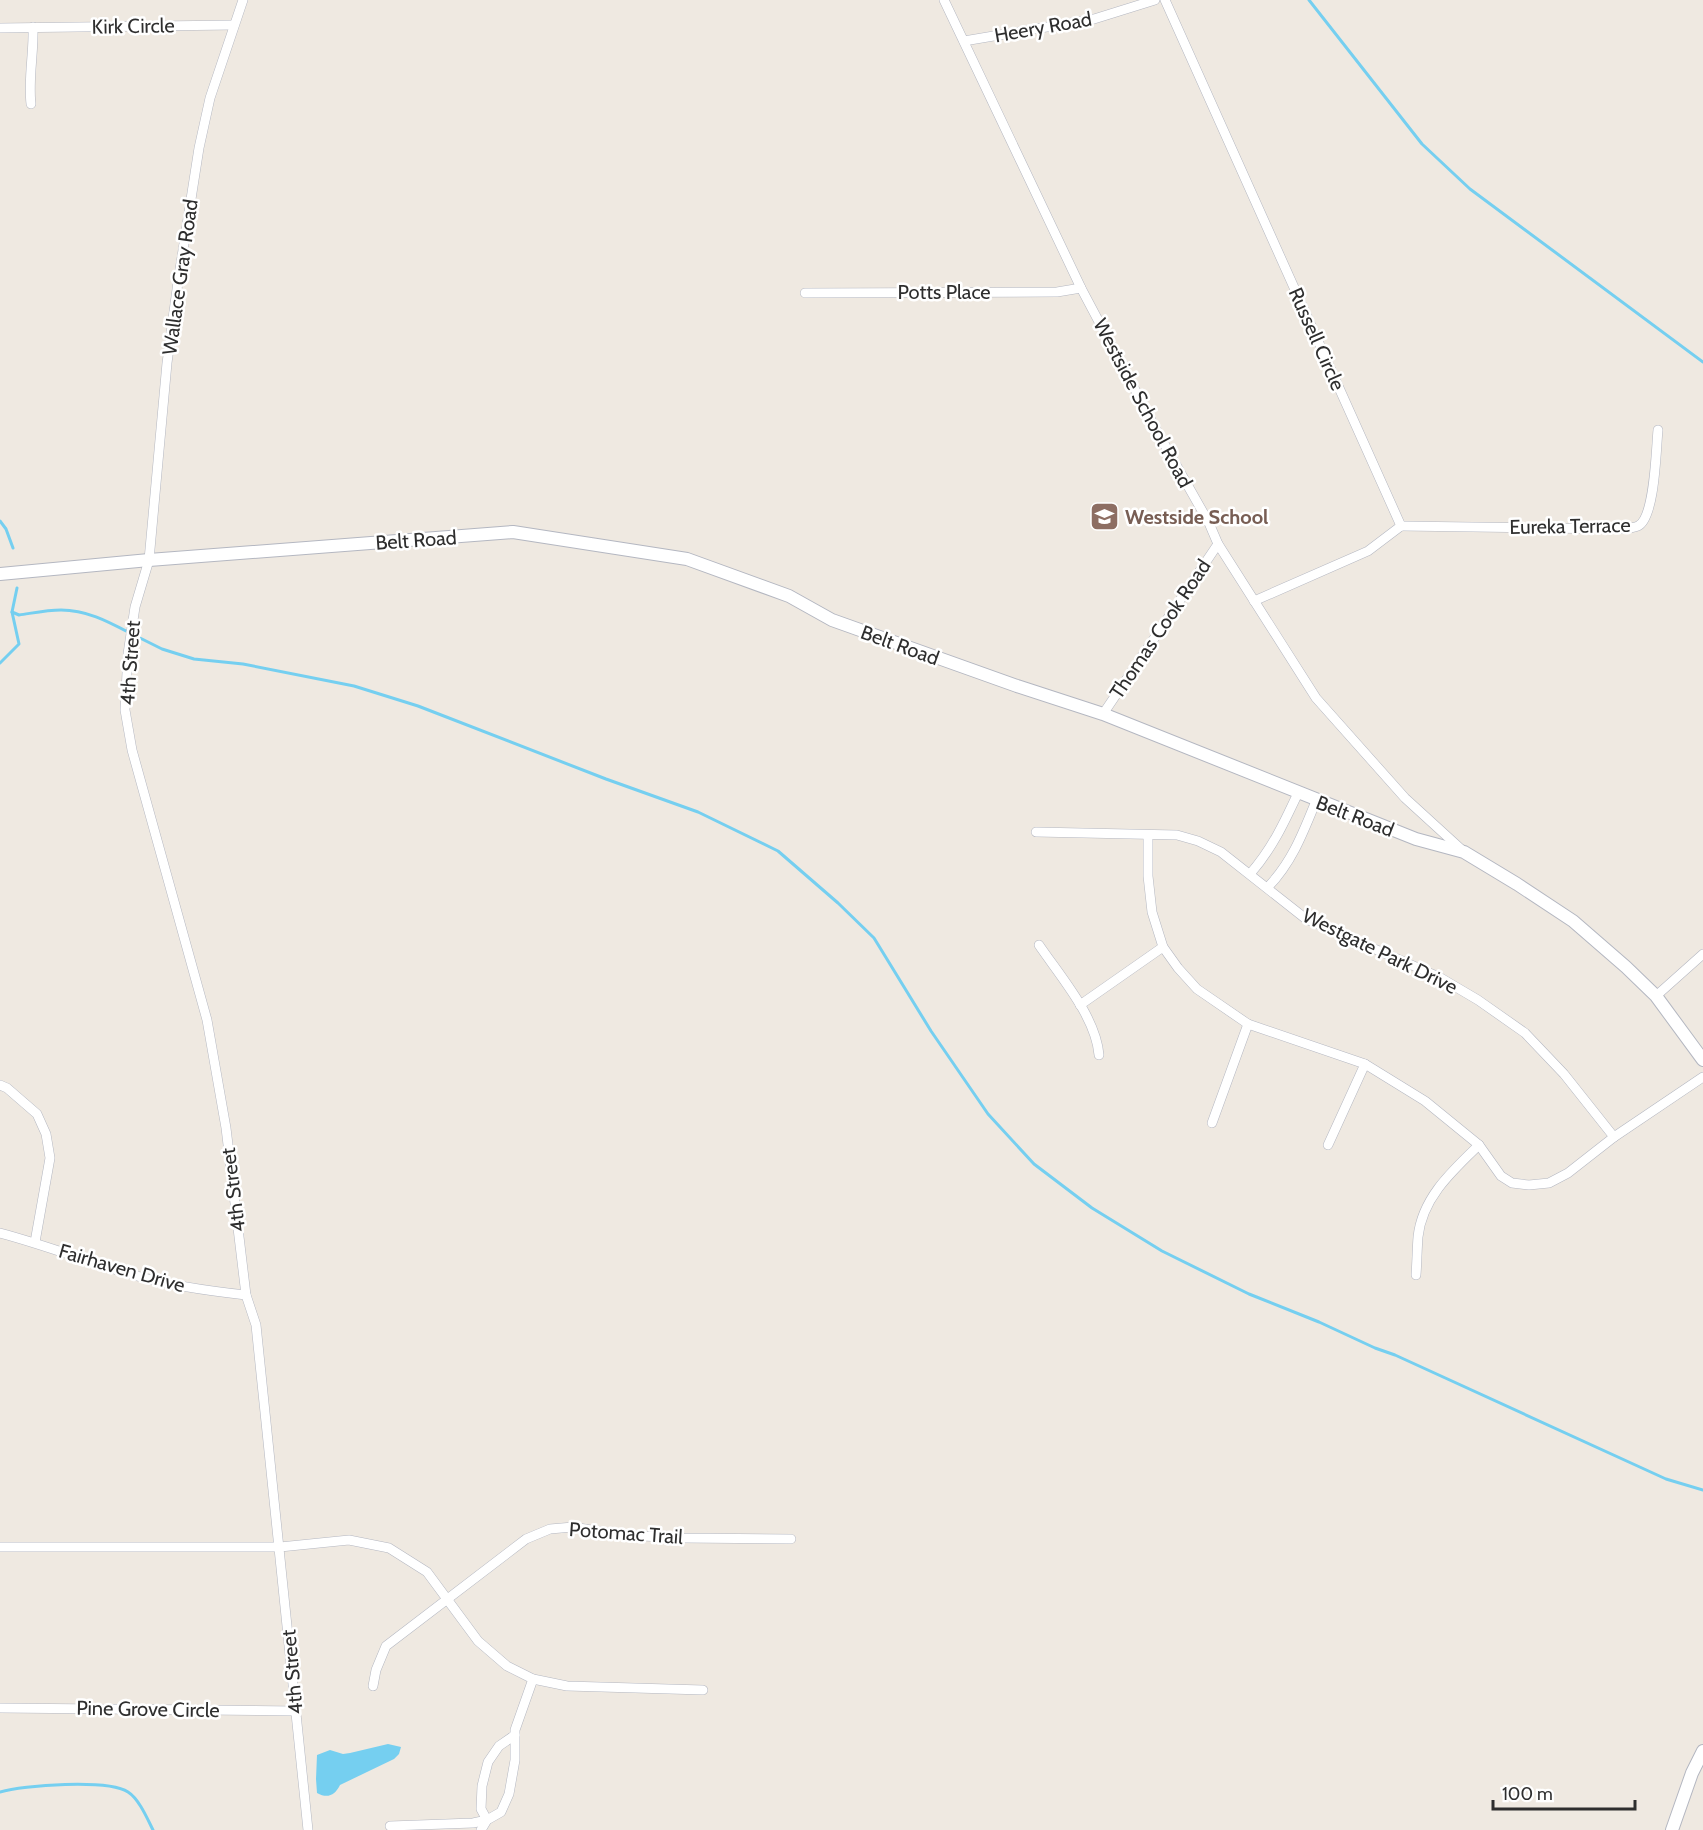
<svg xmlns="http://www.w3.org/2000/svg" width="1703" height="1830" font-family="Cabin,sans-serif">
  <style>
    .water { fill: #75cff0 }
    .lines { fill: none; stroke-linecap: round; stroke-linejoin: round }
    .stream { stroke: #75cff0; stroke-width: 3 }
    .minor-casing { stroke: #b4b7c1; stroke-width: 10 }
    .tertiary-casing { stroke: #b4b7c1; stroke-width: 14 }
    .minor { stroke: #fff; stroke-width: 9 }
    .tertiary { stroke: #fff; stroke-width: 12 }
    .labels { text-anchor: middle; dominant-baseline: central; stroke-width: 5; stroke-linejoin: round; paint-order: stroke }
    .street-label { font-size: 20px; fill: #2e2e2e; stroke: #fff }
    .education-label { font-size: 20px; font-weight: bold; fill: #785e54; stroke: #fff; text-anchor: start }
  </style>
  <rect width="100%" height="100%" fill="#efe9e1"/>
  <path class="water" d="M388 1744 401 1747 399 1754 394 1759 340 1785C335 1795 328 1799 317 1793L316 1779 317 1755 330 1750 343 1754 350 1753Z"/>
  <g class="lines">
    <g class="stream">
      <path d="M1309 0 1422 144 1470 189 1703 362"/>
      <path d="M0 521 6 529 13 548"/>
      <path d="M12 612 19 615C33 613 47 610 61 610 86 610 107 621 128 632"/>
      <path d="M134 635 162 649 194 659 243 664 354 686 418 706 606 779 698 812 778 851 838 903 874 938 931 1031 988 1114 1034 1164 1092 1208 1162 1251 1249 1294 1319 1322 1375 1348 1395 1355 1666 1479 1703 1490"/>
      <path d="M0 663 19 644 12 612 17 588"/>
      <path d="M0 1792C23 1785 108 1779 128 1792 139 1799 147 1818 153 1830"/>
    </g>
    <defs>
      <g id="minor">
        <path d="M243 0 210 98 199 148 178 282 167 363 149 560 135 607 128 654 125 710 132 750 207 1020 226 1128 246 1295 256 1325 308 1830"/>
        <path d="M944 0 1081 288 1158 433 1209 523 1218 544 1316 698 1405 798 1462 850"/>
        <path d="M1165 0 1401 526"/>
        <path d="M0 28 234 25"/>
        <path d="M964 41 1094 19 1155 0"/>
        <path d="M31 104C28 78 34 53 33 27"/>
        <path d="M805 293 1057 292 1081 288"/>
        <path d="M1401 526 1614 529C1621 528 1632 529 1638 526 1655 518 1656 449 1658 430"/>
        <path d="M1254 601 1368 551 1401 526"/>
        <path d="M1103 714 1218 544"/>
        <path d="M1036 832 1177 835 1198 841 1221 852 1306 919 1439 977 1478 1000 1525 1033 1564 1074 1614 1137"/>
        <path d="M1148 835V876L1152 912 1163 947 1178 968 1197 989 1248 1024 1365 1064 1425 1101 1479 1145 1501 1176 1512 1183 1529 1185 1549 1183 1568 1173 1614 1137 1703 1077"/>
        <path d="M1250 874C1272 849 1284 823 1298 793"/>
        <path d="M1268 887C1292 862 1303 833 1316 801"/>
        <path d="M1039 945C1060 976 1096 1017 1099 1055"/>
        <path d="M1656 996 1703 954"/>
        <path d="M1080 1005 1163 947"/>
        <path d="M0 1085 7 1088 37 1114 46 1134 50 1158 35 1242"/>
        <path d="M1212 1123 1248 1024"/>
        <path d="M1328 1145 1365 1064"/>
        <path d="M0 1233C46 1245 91 1263 137 1276 172 1286 209 1291 246 1295"/>
        <path d="M1416 1275C1417 1262 1417 1250 1418 1237 1422 1198 1452 1171 1479 1145"/>
        <path d="M0 1547H280L349 1540 389 1548 427 1572 478 1641 507 1666 533 1679 567 1686 703 1690"/>
        <path d="M373 1686 376 1670 386 1646 526 1539 550 1529 573 1527 622 1535 682 1538 791 1539"/>
        <path d="M0 1708 295 1711"/>
        <path d="M487 1820 481 1809 482 1786 488 1762 499 1746 515 1735"/>
        <path d="M390 1826 473 1823 487 1820"/>
        <path d="M481 1830 487 1820 501 1812 509 1794 515 1760V1730L533 1679"/>
      </g>
      <g id="tertiary">
        <path d="M0 574 149 560 513 532 687 559 789 596 832 620 1017 686 1103 714 1416 839 1464 852 1517 884 1573 921 1626 967 1656 996 1703 1060"/>
        <path d="M1672 1830 1692 1773 1703 1751"/>
      </g>
    </defs>
    <use href="#minor" class="minor-casing"/>
    <use href="#tertiary" class="tertiary-casing"/>
    <use href="#minor" class="minor"/>
    <use href="#tertiary" class="tertiary"/>
  </g>
  <defs>
    <symbol id="school-square" viewBox="-11 -11 22 22"><rect x="-9" y="-9" width="18" height="18" rx="4" fill="#8d6e63" stroke="#fff"/><path d="M0-5L7-2L0 1L-7-2ZM-4 1L0 2.5L4 1V4Q0 6-4 4Z" fill="#fff"/></symbol>
  </defs>
  <g fill-rule="evenodd">
    <use href="#school-square" x="1088" y="500" width="33" height="33"/>
  </g>
  <g class="labels">
    <g class="street-label">
      <text transform="translate(133 26) rotate(-1)">Kirk Circle</text>
      <text transform="translate(1043 27) rotate(-10)">Heery Road</text>
      <text transform="translate(180 277) rotate(-82)">Wallace Gray Road</text>
      <text x="944" y="292">Potts Place</text>
      <text transform="translate(1317 339) rotate(66)">Russell Circle</text>
      <text transform="translate(1143 403) rotate(62)">Westside School Road</text>
      <text transform="translate(1570 526) rotate(-1)">Eureka Terrace</text>
      <text transform="translate(416 540) rotate(-4)">Belt Road</text>
      <text transform="translate(1160 629) rotate(-56)">Thomas Cook Road</text>
      <text transform="translate(900 645) rotate(20)">Belt Road</text>
      <text transform="translate(130 663) rotate(-86)">4th Street</text>
      <text transform="translate(1355 816) rotate(21)">Belt Road</text>
      <text transform="translate(1380 951) rotate(26)">Westgate Park Drive</text>
      <text transform="translate(233 1190) rotate(-97)">4th Street</text>
      <text transform="translate(122 1268) rotate(16)">Fairhaven Drive</text>
      <text transform="translate(626 1533) rotate(4)">Potomac Trail</text>
      <text transform="translate(292 1672) rotate(-95)">4th Street</text>
      <text transform="translate(148 1709) rotate(1)">Pine Grove Circle</text>
    </g>
    <g class="education-label">
      <text x="1125" y="517">Westside School</text>
    </g>
  </g>
  <path d="M1493 1800v9h142v-9" fill="none" stroke="#2e2e2e" stroke-width="3"/>
  <text x="1502" y="1800" font-size="18" fill="#2e2e2e" stroke="#ffffff" stroke-width="4.5" paint-order="stroke">100 m</text>
</svg>
